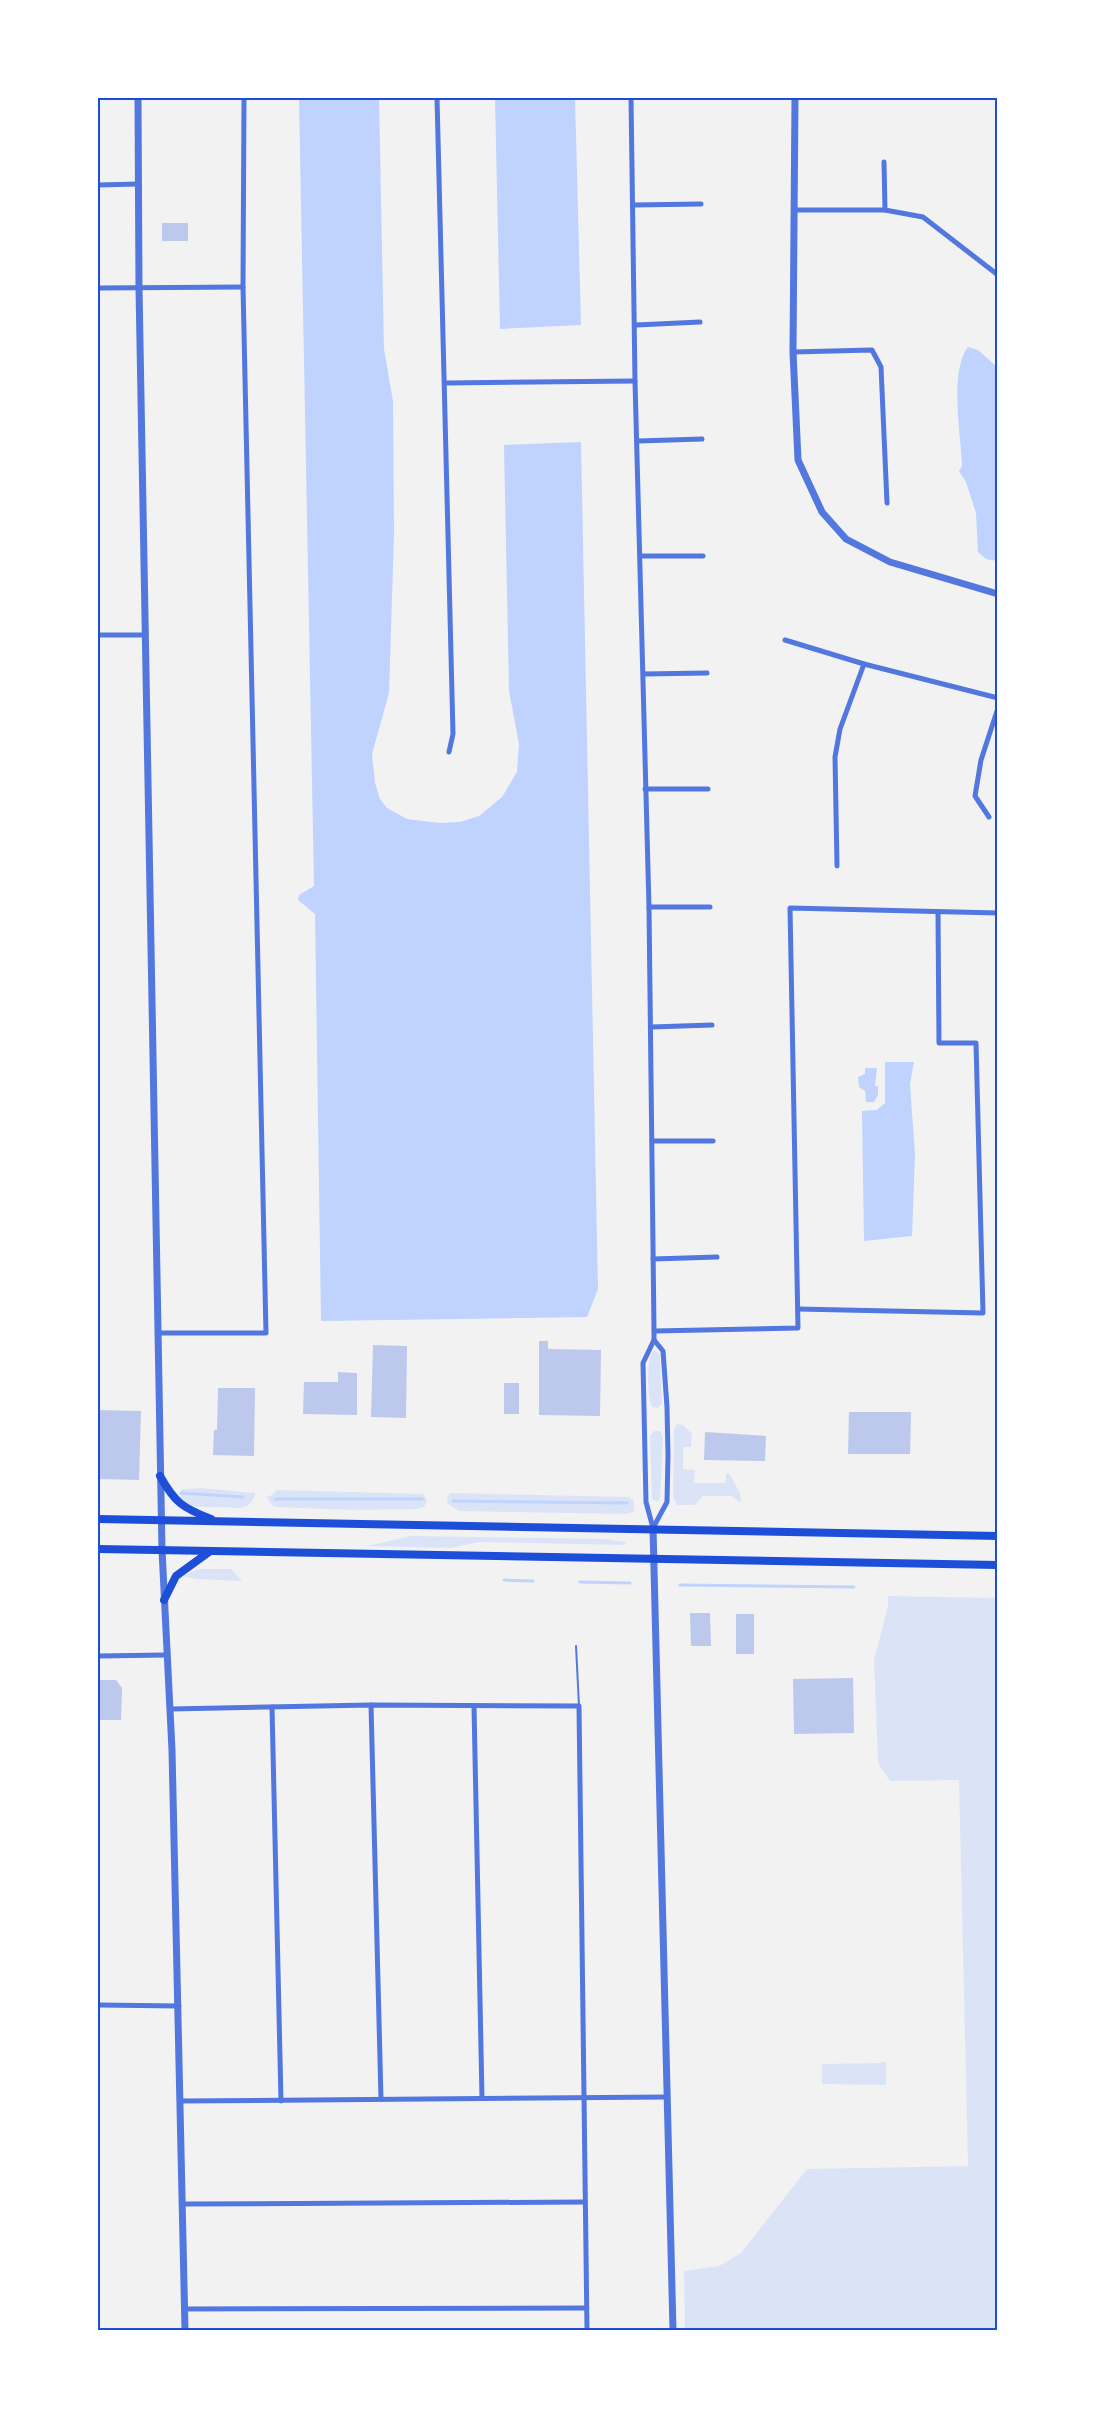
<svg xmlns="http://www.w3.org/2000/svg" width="1095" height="2428" font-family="'Space Grotesk',sans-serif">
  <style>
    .green { fill: #dbe4f7 }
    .water { fill: #bfd3fe }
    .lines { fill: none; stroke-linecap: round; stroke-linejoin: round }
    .stream { stroke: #bfd3fe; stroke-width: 3 }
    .building { fill: #bdc9ec }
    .service { stroke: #5277de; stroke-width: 2 }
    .minor { stroke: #5277de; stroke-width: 5 }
    .tertiary { stroke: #5277de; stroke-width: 7 }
    .trunk { stroke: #1d4ed8; stroke-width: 8 }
    .neatline { fill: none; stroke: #1d4ed8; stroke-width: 2 }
  </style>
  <rect width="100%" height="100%" fill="#f2f2f2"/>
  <g class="green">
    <path d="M654 1350 660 1354 662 1403 658 1408 652 1407C647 1398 646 1356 654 1350Z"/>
    <path d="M677 1424 683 1425 692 1434 691 1447H683V1469L695 1470 694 1483H725L726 1474 729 1473 740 1493 741 1503 731 1496H703L695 1505H677L673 1496 674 1430Z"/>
    <path d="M654 1431H660L663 1438 660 1499 657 1502 652 1499 650 1436Z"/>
    <path d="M202 1488 255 1493C254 1499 251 1505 244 1507 237 1509 227 1507 220 1507 206 1507 174 1510 182 1489Z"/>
    <path d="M277 1490 424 1494 427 1501 424 1507 418 1509 352 1510 277 1507 273 1506 266 1497 272 1495Z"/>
    <path d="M450 1493 629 1497 634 1501V1512L625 1514 459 1511 448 1504 447 1498Z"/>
    <path d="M411 1536 606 1539 626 1542 624 1545 479 1542 451 1548 367 1546Z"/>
    <path d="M199 1569H231L242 1581 196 1579 183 1576Z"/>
    <path d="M888 1596 997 1598V2330H685L684 2271 719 2266 741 2253 807 2169 968 2166 959 1780 890 1781 878 1763 874 1660 888 1606Z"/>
    <path d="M882 2062H886V2085L822 2084V2064L882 2063Z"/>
  </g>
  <g class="water">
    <path d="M299 98H379L384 349 393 401 394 534 389 693 372 754 375 783 380 799 387 808 407 819 439 823 460 822 479 816 502 797 517 772 519 744 509 691 504 445 581 442 598 1289 587 1317 321 1321 315 914 298 900 299 895 314 886Z"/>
    <path d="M495 98H575L581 325 500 329Z"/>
    <path d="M968 347 978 350 997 367V561L986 559 978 552 976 513 966 482 959 471 962 466C961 436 949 371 968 347Z"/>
    <path d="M885 1062H914L910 1084 915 1155 912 1236 864 1241 862 1111 877 1110 885 1103Z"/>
    <path d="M865 1068H877L875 1086H878V1095L874 1102H866L865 1091 859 1087 858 1077 865 1074Z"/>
  </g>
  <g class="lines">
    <g class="stream">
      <path d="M181 1493 243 1497"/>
      <path d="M275 1499H422"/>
      <path d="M453 1501 627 1503"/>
      <path d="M504 1580 533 1581"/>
      <path d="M580 1582 630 1583"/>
      <path d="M680 1585 854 1587"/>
    </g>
  </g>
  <g class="building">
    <rect x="162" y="223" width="26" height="18"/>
    <path d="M539 1341H548V1349L601 1350 600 1416 539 1415Z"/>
    <path d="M373 1345 407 1346 406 1418 371 1417Z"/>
    <path d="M338 1372 357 1373V1415L303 1414 304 1382H338Z"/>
    <rect x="504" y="1383" width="15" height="31"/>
    <path d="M218 1388H255L254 1456 213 1455 214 1430H217Z"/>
    <path d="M98 1410 141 1411 139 1480 98 1479Z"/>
    <path d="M849 1412H911L910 1454H848Z"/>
    <path d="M705 1432 766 1436 765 1461 704 1460Z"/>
    <path d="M690 1613H710L711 1646H691Z"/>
    <rect x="736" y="1614" width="18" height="40"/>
    <path d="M853 1678 854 1733 794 1734 793 1679Z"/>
    <path d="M98 1680H116L122 1688 121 1720H98Z"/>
  </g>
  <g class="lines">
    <path class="service" d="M576 1646 579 1706"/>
    <g class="minor">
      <path d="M437 98 453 734 449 752"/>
      <path d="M631 98 635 381 649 907 654 1331V1340L643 1363 646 1502 653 1528"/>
      <path d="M884 162 885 210"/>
      <path d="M98 185 138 184"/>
      <path d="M634 205 701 204"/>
      <path d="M794 210H885L923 217 998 275"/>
      <path d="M98 288 243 287"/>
      <path d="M636 325 700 322"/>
      <path d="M793 352 872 350 881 367 887 503"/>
      <path d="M446 383 635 381"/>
      <path d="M638 441 702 439"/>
      <path d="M641 556H703"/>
      <path d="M98 635H146"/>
      <path d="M785 640 864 664 998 698"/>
      <path d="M644 674 707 673"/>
      <path d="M645 789H708"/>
      <path d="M989 817 975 796 981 760 998 708"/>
      <path d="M837 866 835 757 840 729 864 664"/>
      <path d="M649 907H710"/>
      <path d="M651 1027 712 1025"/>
      <path d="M652 1141H713"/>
      <path d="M653 1259 717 1257"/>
      <path d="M798 1309 983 1313 976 1043H939L938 912"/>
      <path d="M654 1331 798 1328 790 908 998 913"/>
      <path d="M159 1333H266L243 287 244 98"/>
      <path d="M653 1528 667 1502 668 1455 667 1407 663 1351 654 1340"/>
      <path d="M98 1656 166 1655"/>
      <path d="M371 1705 381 2099"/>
      <path d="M474 1706 482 2098"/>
      <path d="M272 1707 281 2101"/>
      <path d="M171 1709 371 1705 579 1706 587 2330"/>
      <path d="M98 2005 179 2006"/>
      <path d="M180 2101 667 2097"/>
      <path d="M182 2204 584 2202"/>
      <path d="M184 2309 586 2308"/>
    </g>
    <g class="tertiary">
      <path d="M138 98 139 288 162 1550 172 1750 185 2330"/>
      <path d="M795 98 793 352 798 460 822 512 846 539 890 562 998 594"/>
      <path d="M653 1528 673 2330"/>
    </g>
    <g class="trunk">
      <path d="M160 1476C175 1503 183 1508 211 1519"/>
      <path d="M98 1519 998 1536"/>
      <path d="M98 1549 998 1565"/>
      <path d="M164 1600 176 1576 209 1552"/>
    </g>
  </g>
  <rect width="1095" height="2428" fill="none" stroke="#ffffff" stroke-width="198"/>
  <rect x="99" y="99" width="897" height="2230" class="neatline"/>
</svg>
